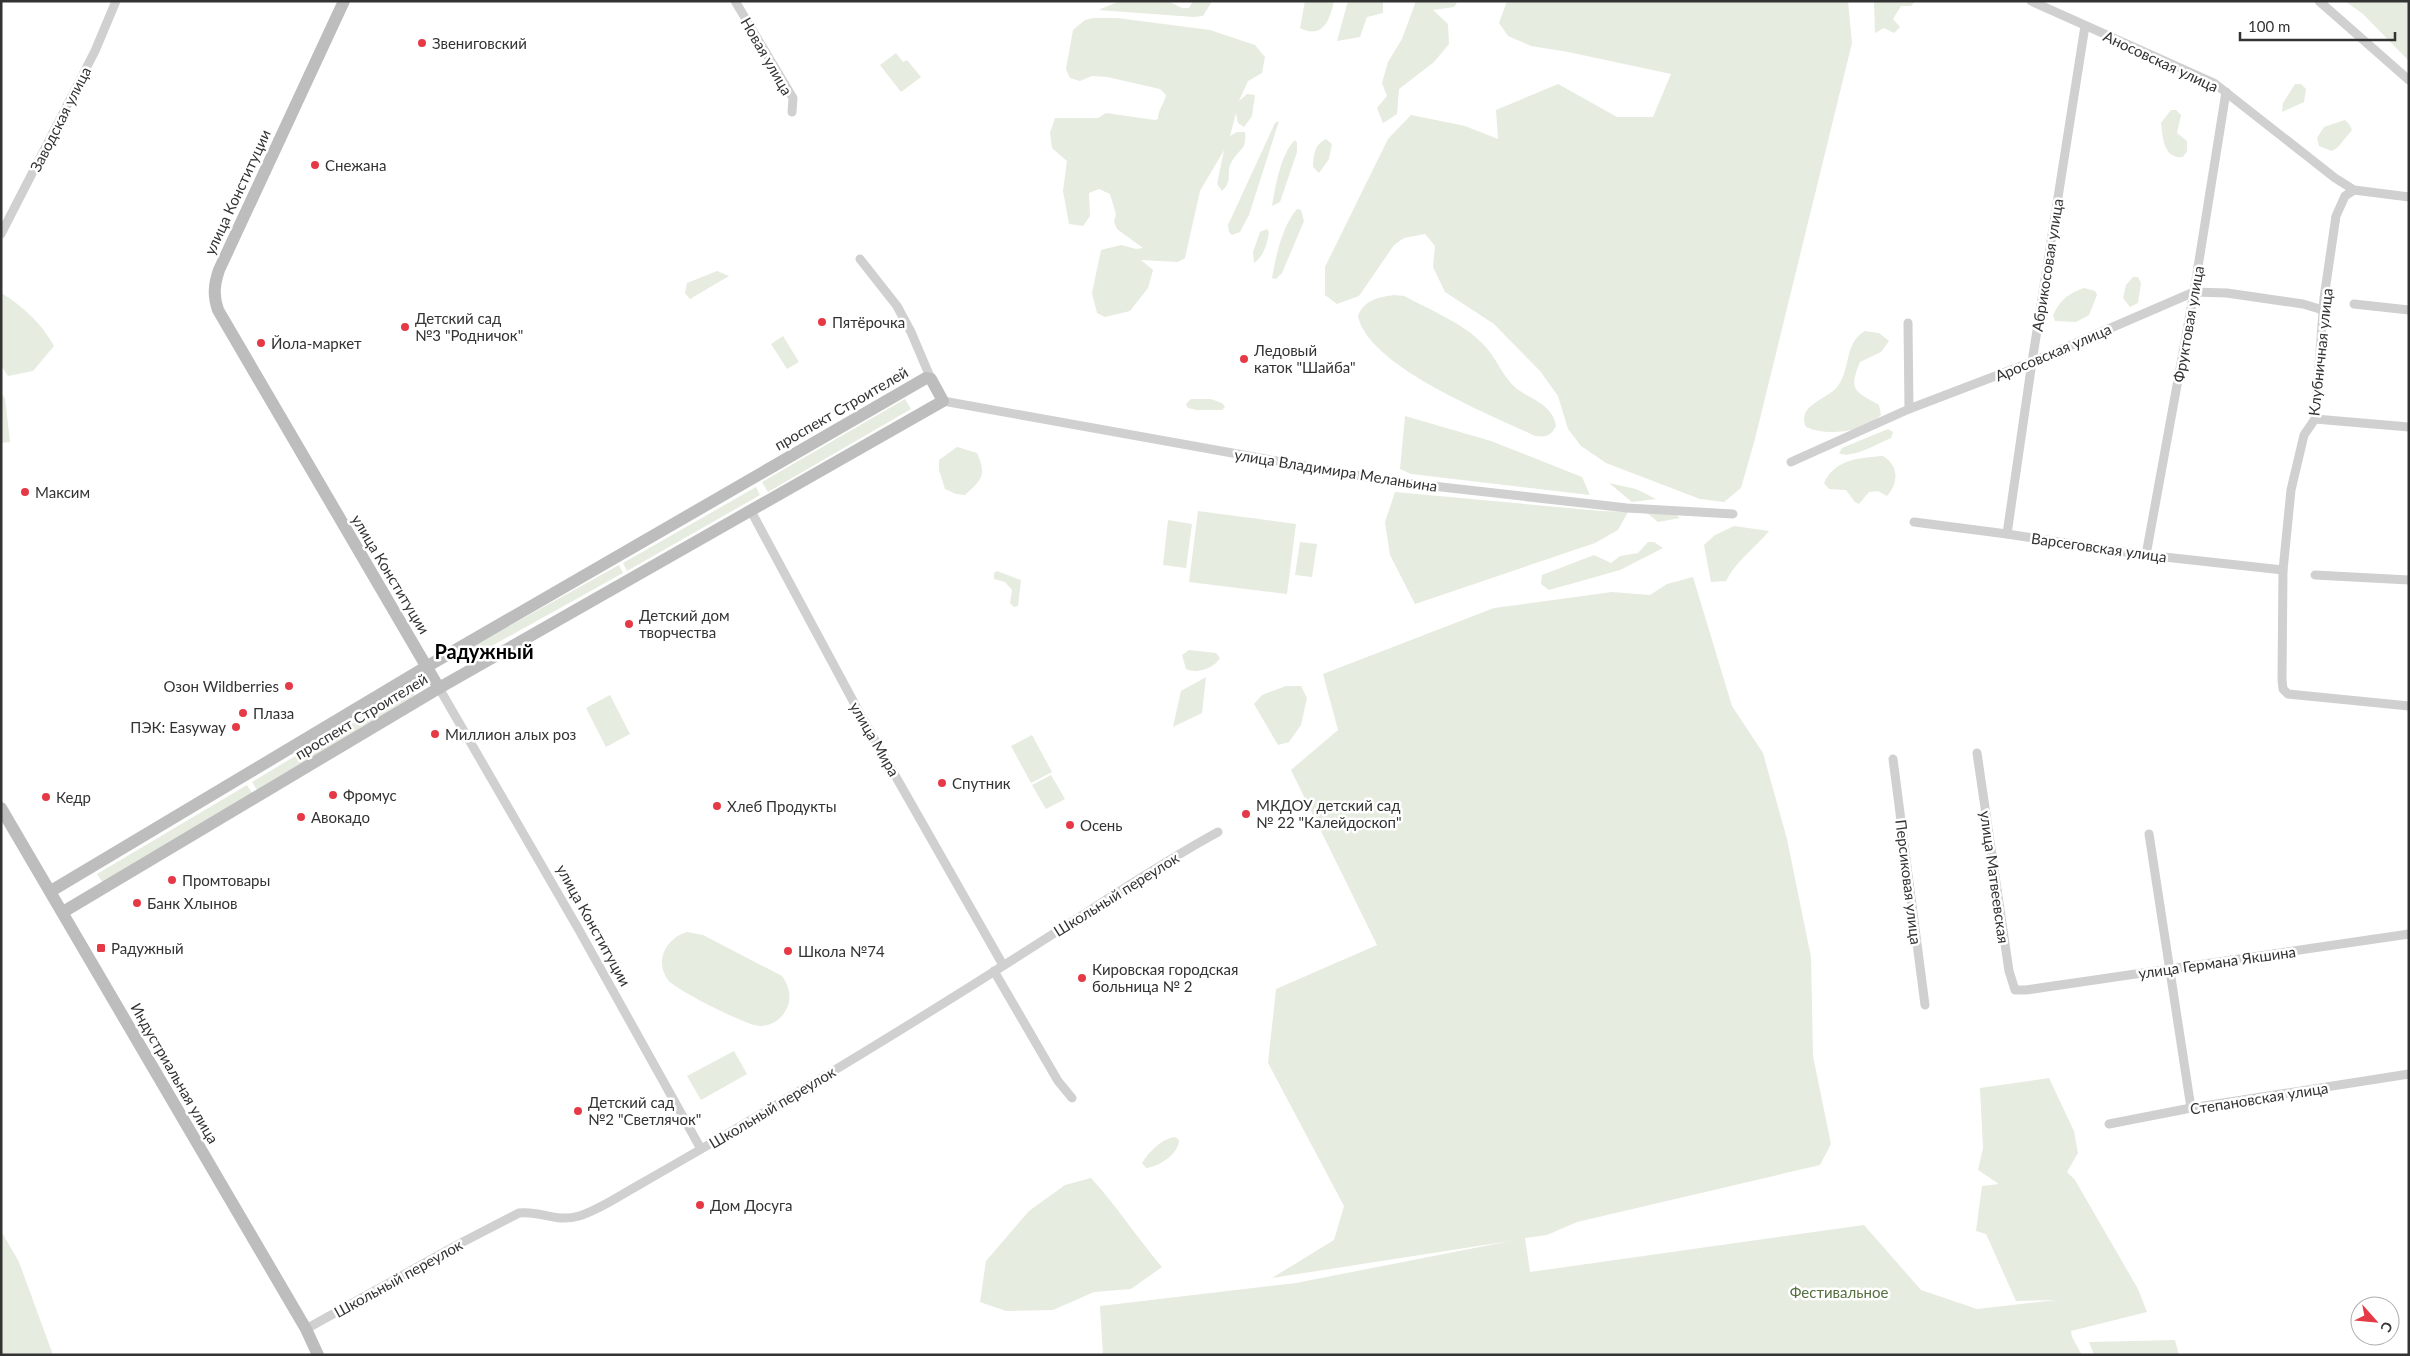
<svg xmlns="http://www.w3.org/2000/svg" width="2410" height="1356" font-family="Lato,sans-serif">
  <style>
    .green { fill: #e6ecdf }
    .lines { fill: none; stroke-linecap: round; stroke-linejoin: round }
    .street { stroke: #d0d0d0; stroke-width: 9 }
    .secondary { stroke: #bdbdbd; stroke-width: 12 }
    .poi-dot { fill: #e63946; stroke: #fff; stroke-width: 2 }
    .labels { text-anchor: middle; dominant-baseline: central; stroke-width: 5; stroke-linejoin: round; paint-order: stroke }
    .poi-label { font-size: 15px; fill: #333; stroke: #fff; text-anchor: start }
    .street-label { font-size: 15px; fill: #333; stroke: #fff }
    .park-label { font-size: 15px; fill: #56703f; stroke: #fff }
    .district-label { font-size: 20px; font-weight: bold; fill: #000; stroke: #fff }
  </style>
  <rect width="100%" height="100%" fill="#fff"/>
  <g class="green">
    <path d="M1120 1H1168L1182 8H1189L1193 1H1212L1203 16 1194 17 1098 10Z"/>
    <path d="M1305 1H1334C1330 19 1323 40 1300 28Z"/>
    <path d="M1348 1H1383V13L1367 17 1360 37 1337 41Z"/>
    <path d="M1416 1H1458L1454 7 1433 10 1448 24 1449 44 1434 62 1399 89 1397 114 1383 123 1377 108 1387 96 1382 83 1388 62 1402 39Z"/>
    <path d="M1507 1H1848L1852 43 1755 439 1741 488 1724 502 1700 499 1606 463 1581 446 1568 429 1558 396 1540 371 1494 324 1445 292 1433 267 1435 246 1425 234 1404 238 1394 245 1359 296 1337 304 1325 295V267L1388 139 1411 115 1465 126 1498 139 1496 110 1558 84 1617 117H1653L1671 74 1568 52 1531 46 1508 36 1499 23Z"/>
    <path d="M1874 1H1915L1911 6H1901L1893 19 1900 27 1894 33 1884 28 1875 33Z"/>
    <path d="M2345 1H2409V61L2363 14Z"/>
    <path d="M1093 18H1117L1210 30 1255 45 1265 57 1262 73 1248 81 1239 101 1247 94 1255 95 1252 116 1244 127 1238 123 1236 113 1230 136 1237 132H1245C1247 150 1240 148 1232 161 1225 173 1234 180 1222 191L1217 184 1224 150 1200 191 1185 258 1178 262 1141 260 1153 270 1148 288 1130 311 1105 317 1097 313 1092 293 1101 250 1121 245 1136 249 1143 248 1117 229 1114 222 1116 214 1110 194 1099 189 1089 193 1090 216 1083 226 1069 224 1063 191 1067 161 1052 148 1050 133 1055 118H1098L1106 113 1155 120 1158 119C1158 109 1164 105 1166 95L1160 89 1107 77 1092 76 1080 81 1070 78 1066 69 1073 30 1085 20Z"/>
    <path d="M896 53 903 62 907 60 921 77 901 92 880 65Z"/>
    <path d="M2295 84H2301L2306 89 2304 102 2282 112 2283 103Z"/>
    <path d="M2171 110H2176L2181 115 2177 133 2187 141V151L2183 157C2163 159 2163 137 2161 123Z"/>
    <path d="M2345 120 2349 124 2352 130 2338 147 2332 151 2319 146 2317 138 2324 127Z"/>
    <path d="M1279 121 1249 215 1240 232 1232 235 1229 232 1228 225 1275 123Z"/>
    <path d="M1326 139 1332 144 1329 159 1319 173 1313 167C1314 154 1314 145 1326 139Z"/>
    <path d="M1295 140 1297 143V152L1280 202 1272 206C1275 187 1281 153 1295 140Z"/>
    <path d="M1297 209 1301 210 1304 221 1282 273 1276 279 1272 278C1276 256 1282 226 1297 209Z"/>
    <path d="M1267 229 1269 232C1267 244 1264 256 1254 263L1253 252 1260 232Z"/>
    <path d="M717 271 729 276 690 299 685 293 687 283Z"/>
    <path d="M2133 277H2138L2141 283 2138 303 2130 307 2123 298 2126 285Z"/>
    <path d="M2084 288 2095 291 2097 295 2089 315 2076 322 2055 321 2053 315C2061 299 2068 294 2084 288Z"/>
    <path d="M1 293C23 306 42 324 54 346L33 371 8 376 1 365Z"/>
    <path d="M1394 295 1404 296C1430 310 1461 322 1482 343 1496 356 1502 377 1517 389 1532 400 1553 405 1556 426 1550 437 1546 437 1535 436 1492 415 1368 367 1358 316 1364 300 1379 297 1394 295Z"/>
    <path d="M1865 331 1879 333 1889 341 1881 352 1860 362C1848 391 1855 391 1879 405L1881 415C1864 432 1827 437 1806 427 1796 405 1827 400 1838 386 1851 368 1844 343 1865 331Z"/>
    <path d="M783 336 799 362 787 369 771 344Z"/>
    <path d="M1 393 5 398 10 442 1 443Z"/>
    <path d="M905 399 911 409 768 492 762 482Z"/>
    <path d="M1191 399H1211L1222 403 1225 407 1222 410H1197L1188 408 1186 404Z"/>
    <path d="M1405 416 1491 441 1582 477 1590 495 1411 474 1400 469Z"/>
    <path d="M1888 429 1893 432 1891 438C1879 443 1850 460 1839 453L1842 448Z"/>
    <path d="M957 447 977 453C987 476 982 479 965 495L956 494 945 489 939 470V460Z"/>
    <path d="M1883 456C1899 466 1899 483 1887 496L1878 491 1869 492 1859 504 1855 502 1846 490 1829 489 1824 483C1835 459 1859 458 1883 456Z"/>
    <path d="M1609 483 1636 489 1656 499 1632 502Z"/>
    <path d="M756 487 760 495 627 571 623 563Z"/>
    <path d="M1395 492 1601 511 1628 512 1618 530 1595 543 1415 604 1390 555 1385 522Z"/>
    <path d="M1198 511 1296 524 1287 594 1189 582Z"/>
    <path d="M1647 513 1675 514 1680 518 1658 522Z"/>
    <path d="M1168 520 1192 524 1186 568 1163 565Z"/>
    <path d="M1734 526 1769 531C1755 548 1736 561 1726 581L1711 582 1704 545 1715 535Z"/>
    <path d="M1300 542 1317 544 1312 577 1295 575Z"/>
    <path d="M1648 542H1654L1663 548 1620 570 1549 590 1541 584 1542 575 1594 555 1611 563 1620 556 1638 553Z"/>
    <path d="M619 565 623 573 461 663 457 655Z"/>
    <path d="M997 571 1021 580 1018 606 1014 607 1010 603 1012 590 1005 582 994 579V573Z"/>
    <path d="M1693 577 1732 706 1763 753 1787 839 1811 957 1813 1056 1831 1144 1820 1165 1577 1222 1547 1235 1525 1238 1530 1272 1864 1225 1921 1290 1977 1309 2057 1300 2016 1301 1986 1234 1976 1231 1982 1186 1999 1184 1978 1170 1983 1148 1980 1088 2049 1078 2074 1131 2078 1153 2067 1172 2075 1180 2138 1289 2147 1312 2071 1331 2072 1337 2082 1355H1103L1100 1306 1296 1283 1510 1241 1272 1278 1334 1240 1344 1206 1268 1063 1276 989 1377 945 1291 770 1338 730 1323 674 1494 608 1612 592 1650 595 1667 584Z"/>
    <path d="M1189 650 1216 653 1220 658C1213 669 1197 674 1186 669L1182 655Z"/>
    <path d="M1206 677 1202 713 1173 727 1181 691Z"/>
    <path d="M1286 686H1301L1307 698 1301 725 1289 742 1278 745 1254 704 1262 695Z"/>
    <path d="M410 687 415 695 257 790 252 782Z"/>
    <path d="M610 695 630 734 606 747 586 708Z"/>
    <path d="M1032 735 1052 772 1031 783 1011 746Z"/>
    <path d="M1051 775 1065 799 1046 809 1032 785Z"/>
    <path d="M247 785 252 793 103 883 97 874Z"/>
    <path d="M687 932 703 935 782 976C789 986 792 997 787 1008 782 1019 772 1026 760 1026 747 1026 676 990 668 980 654 961 666 938 687 932Z"/>
    <path d="M734 1051 747 1074 701 1100 687 1076Z"/>
    <path d="M1175 1137 1179 1140C1179 1154 1158 1167 1146 1168L1142 1163C1149 1152 1161 1139 1175 1137Z"/>
    <path d="M1091 1178C1117 1206 1137 1238 1162 1267L1131 1289 1094 1292 1053 1310 1006 1311 980 1302 986 1261 1029 1211 1065 1185Z"/>
    <path d="M1 1231 19 1262 53 1355H1Z"/>
    <path d="M2175 1340 2179 1355H2094L2089 1342Z"/>
  </g>
  <g class="lines">
    <g class="street">
      <path d="M735 1 793 98 792 112"/>
      <path d="M2031 1 2214 83 2335 178 2354 190 2409 197"/>
      <path d="M2319 1 2409 80"/>
      <path d="M2354 190 2345 196 2336 216 2324 298 2315 419 2304 435 2291 490 2283 570 2282 680 2283 689 2288 694 2409 706"/>
      <path d="M1 234 95 51 116 1"/>
      <path d="M860 259 897 306 911 332 931 379"/>
      <path d="M2354 304 2409 310"/>
      <path d="M1908 323 1909 409"/>
      <path d="M943 401 1388 481 1627 508 1733 514"/>
      <path d="M2315 419 2409 427"/>
      <path d="M1791 462 1909 409 2032 362 2194 292 2227 293 2303 304 2323 310"/>
      <path d="M751 511 859 712 1003 965"/>
      <path d="M1914 522 2007 534 2146 555 2283 570"/>
      <path d="M2007 534 2032 362 2085 26"/>
      <path d="M2146 555 2194 292 2226 92"/>
      <path d="M2315 575 2409 580"/>
      <path d="M439 688 579 930 701 1149"/>
      <path d="M1977 753 2009 971 2015 990H2026L2409 934"/>
      <path d="M1893 759 1925 1005"/>
      <path d="M2149 834 2191 1108"/>
      <path d="M994 971 1058 1081 1072 1098"/>
      <path d="M2109 1124 2191 1108 2409 1074"/>
      <path d="M306 1329 457 1245 519 1213C541 1210 555 1223 579 1216 599 1210 619 1196 637 1186 672 1166 707 1146 742 1125 847 1064 950 1000 1053 934 1108 899 1161 863 1218 832"/>
    </g>
    <g class="secondary">
      <path d="M344 1 219 270C214 285 213 295 218 310L439 688"/>
      <path d="M1 808 306 1329 318 1355"/>
      <path d="M51 891 426 667 926 378 931 379 943 401 439 688 63 912"/>
    </g>
  </g>
  <g class="poi-dot">
    <circle cx="422" cy="43" r="5"/>
    <circle cx="315" cy="165" r="5"/>
    <circle cx="822" cy="322" r="5"/>
    <circle cx="405" cy="327" r="5"/>
    <circle cx="261" cy="343" r="5"/>
    <circle cx="1244" cy="359" r="5"/>
    <circle cx="25" cy="492" r="5"/>
    <circle cx="629" cy="624" r="5"/>
    <circle cx="289" cy="686" r="5"/>
    <circle cx="243" cy="713" r="5"/>
    <circle cx="236" cy="727" r="5"/>
    <circle cx="435" cy="734" r="5"/>
    <circle cx="942" cy="783" r="5"/>
    <circle cx="333" cy="795" r="5"/>
    <circle cx="46" cy="797" r="5"/>
    <circle cx="717" cy="806" r="5"/>
    <circle cx="1246" cy="814" r="5"/>
    <circle cx="301" cy="817" r="5"/>
    <circle cx="1070" cy="825" r="5"/>
    <circle cx="172" cy="880" r="5"/>
    <circle cx="137" cy="903" r="5"/>
    <rect x="96" y="943" width="10" height="10" rx="2.5"/>
    <circle cx="788" cy="951" r="5"/>
    <circle cx="1082" cy="978" r="5"/>
    <circle cx="578" cy="1111" r="5"/>
    <circle cx="700" cy="1205" r="5"/>
  </g>
  <g class="labels">
    <g class="poi-label">
      <text x="432" y="43">Звениговский</text>
      <text x="325" y="165">Снежана</text>
      <text x="415" y="318">Детский сад<tspan x="415" dy="17">№3 "Родничок"</tspan></text>
      <text x="832" y="322">Пятёрочка</text>
      <text x="271" y="343">Йола-маркет</text>
      <text x="1254" y="350">Ледовый<tspan x="1254" dy="17">каток "Шайба"</tspan></text>
      <text x="35" y="492">Максим</text>
      <text x="639" y="615">Детский дом<tspan x="639" dy="17">творчества</tspan></text>
      <text x="279" y="686" text-anchor="end">Озон Wildberries</text>
      <text x="253" y="713">Плаза</text>
      <text x="226" y="727" text-anchor="end">ПЭК: Easyway</text>
      <text x="445" y="734">Миллион алых роз</text>
      <text x="952" y="783">Спутник</text>
      <text x="343" y="795">Фромус</text>
      <text x="56" y="797">Кедр</text>
      <text x="1256" y="805">МКДОУ детский сад<tspan x="1256" dy="17">№ 22 "Калейдоскоп"</tspan></text>
      <text x="727" y="806">Хлеб Продукты</text>
      <text x="311" y="817">Авокадо</text>
      <text x="1080" y="825">Осень</text>
      <text x="182" y="880">Промтовары</text>
      <text x="147" y="903">Банк Хлынов</text>
      <text x="111" y="948">Радужный</text>
      <text x="798" y="951">Школа №74</text>
      <text x="1092" y="969">Кировская городская<tspan x="1092" dy="17">больница № 2</tspan></text>
      <text x="588" y="1102">Детский сад<tspan x="588" dy="17">№2 "Светлячок"</tspan></text>
      <text x="710" y="1205">Дом Досуга</text>
    </g>
    <g class="street-label">
      <text transform="translate(767 56) rotate(60)">Новая улица</text>
      <text transform="translate(2161 61) rotate(25)">Аносовская улица</text>
      <text transform="translate(60 119) rotate(-63)">Заводская улица</text>
      <text transform="translate(237 192) rotate(-65)">улица Конституции</text>
      <text transform="translate(2047 265) rotate(-81)">Абрикосовая улица</text>
      <text transform="translate(2188 324) rotate(-80)">Фруктовая улица</text>
      <text transform="translate(2053 352) rotate(-23)">Аросовская улица</text>
      <text transform="translate(2320 352) rotate(-84)">Клубничная улица</text>
      <text transform="translate(841 408) rotate(-30)">проспект Строителей</text>
      <text transform="translate(1336 470) rotate(9)">улица Владимира Меланьина</text>
      <text transform="translate(2099 547) rotate(8)">Варсеговская улица</text>
      <text transform="translate(391 574) rotate(59)">улица Конституции</text>
      <text transform="translate(361 716) rotate(-31)">проспект Строителей</text>
      <text transform="translate(875 739) rotate(60)">улица Мира</text>
      <text transform="translate(1995 877) rotate(82)">улица Матвеевская</text>
      <text transform="translate(1909 882) rotate(83)">Персиковая улица</text>
      <text transform="translate(1116 894) rotate(-32)">Школьный переулок</text>
      <text transform="translate(594 925) rotate(61)">улица Конституции</text>
      <text transform="translate(2217 962) rotate(-8)">улица Германа Якшина</text>
      <text transform="translate(175 1073) rotate(60)">Индустриальная улица</text>
      <text transform="translate(2259 1098) rotate(-9)">Степановская улица</text>
      <text transform="translate(772 1107) rotate(-31)">Школьный переулок</text>
      <text transform="translate(398 1278) rotate(-29)">Школьный переулок</text>
    </g>
    <g class="park-label">
      <text x="1839" y="1292">Фестивальное</text>
    </g>
    <g class="district-label">
      <text x="484" y="651">Радужный</text>
    </g>
  </g>
  <rect width="2410" height="1356" fill="none" stroke="#333333" stroke-width="5"/>
  <g transform="translate(2375 1321) rotate(117)"><circle r="24" fill="#ffffff" stroke="#adadad"/>
  <path d="M0-4L9 19L0 12L-9 19Z" fill="#e63946"/>
  <text y="-8" font-size="14" font-weight="bold" text-anchor="middle" fill="#333333">С</text>
  </g>
  <path d="M2240 32v8h155v-8" fill="none" stroke="#333333" stroke-width="2.5"/>
  <text x="2248" y="32" font-size="15" fill="#333333" stroke="#ffffff" stroke-width="4" paint-order="stroke">100 m</text>
</svg>
